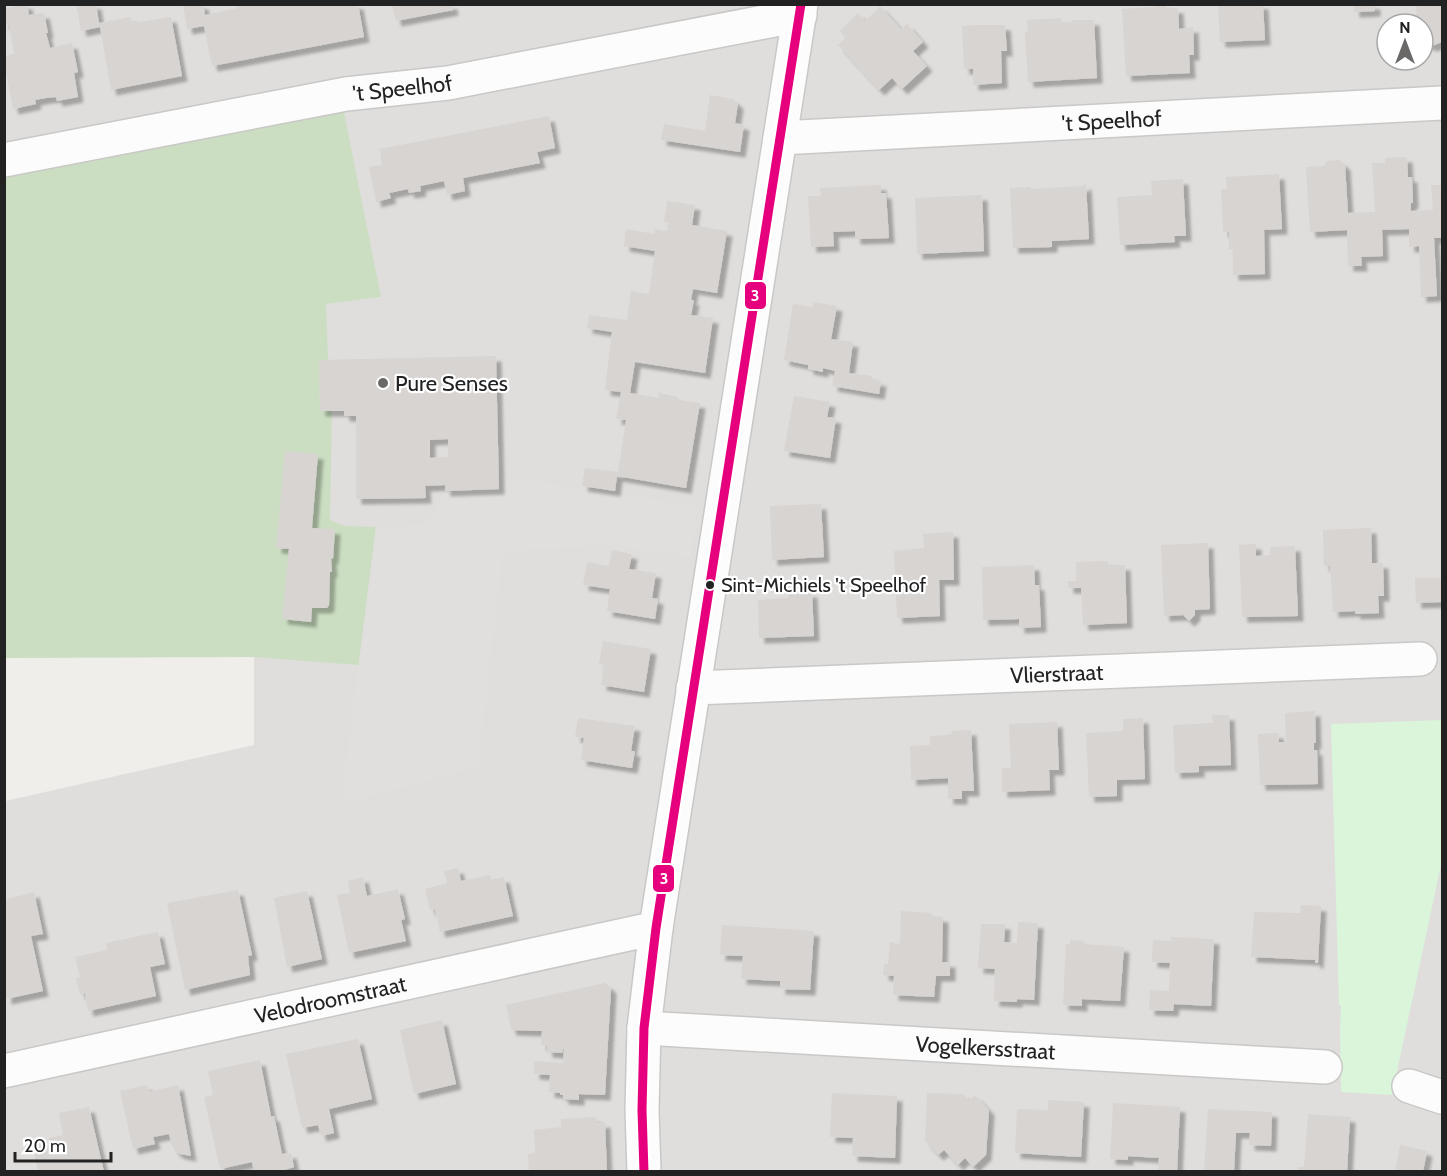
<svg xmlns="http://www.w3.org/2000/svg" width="1447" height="1176" font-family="Cabin,sans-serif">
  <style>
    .residential { fill: #dfdedc; fill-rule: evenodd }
    .forest { fill: #cbdec1 }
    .park { fill: #daf5da }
    .parking { fill: #e0dfde }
    .building { fill: #d7d4d2; fill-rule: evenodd; filter: url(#shadow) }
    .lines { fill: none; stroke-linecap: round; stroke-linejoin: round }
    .minor-casing { stroke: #c9c8c7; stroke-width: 36 }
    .minor { stroke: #fdfcfc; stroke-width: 33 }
    .bus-1-casing { stroke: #fff; stroke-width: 14 }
    .bus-1 { stroke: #e6007e; stroke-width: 9 }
    .poi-dot { fill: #6a6968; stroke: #fff; stroke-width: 2 }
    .bus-dot { fill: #222; stroke: #fff; stroke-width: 2 }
    .labels { text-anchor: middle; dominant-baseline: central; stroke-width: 4.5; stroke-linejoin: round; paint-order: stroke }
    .bus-label { font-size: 20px; fill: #222; stroke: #fff; text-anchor: start }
    .street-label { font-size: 22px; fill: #222; stroke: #fff }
    .poi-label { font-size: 22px; fill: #222; stroke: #fff; text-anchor: start }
    .line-badge { stroke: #fff; stroke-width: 2 }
    .badge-label { font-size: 16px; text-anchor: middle; font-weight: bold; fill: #fff }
  </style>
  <defs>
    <filter id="shadow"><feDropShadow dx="5.5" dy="5.5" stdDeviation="1.5" flood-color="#0004"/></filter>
  </defs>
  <rect width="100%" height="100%" fill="#f0eeeb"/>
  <path class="residential" d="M5 5H1442V1171H5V801L254 745V657L307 306 381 297 5 145ZM1387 24H1423V60H1387Z"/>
  <path class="forest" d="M342 103 381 297 326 304 328 360 319 361 320 411H332L330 520 344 526 376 527 359 665 254 657 5 658V167Z"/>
  <path class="park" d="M1442 720V860L1392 1095 1341 1092 1340 1028 1341 1006 1339 1005 1331 724Z"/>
  <path class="parking" d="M499 478 521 479 697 506 691 557 610 545 503 551 478 767 341 804 376 527 426 525 445 491 499 489Z"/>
  <g class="building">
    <path d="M13 4H27L29 15 44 13 48 33H46L50 48 72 43 78 72 74 73 78 97 57 101 56 97 46 98 35 100 36 104 13 109 4 62V56L14 54 9 24 4 25V8L13 7Z"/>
    <path d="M76 4H96L99 23 131 17 132 23 171 17 182 76 111 90 100 27 81 31Z"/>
    <path d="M183 4H203L205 15 237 8 236 4H358L364 37 212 66 204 26 187 29Z"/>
    <path d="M392 4H452L453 10 396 21Z"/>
    <path d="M1155 4H1166V8H1178L1179 29 1193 27 1194 55H1189L1190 73 1126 76 1122 9 1155 7Z"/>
    <path d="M1218 4H1263L1265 40 1220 42Z"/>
    <path d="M1354 4H1375V11L1354 12Z"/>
    <path d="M1416 4H1442V42L1432 46 1423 43V24H1417Z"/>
    <path d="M880 6 901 29 907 24 923 42 913 51 927 66 902 89 892 78 879 90 838 45 846 38 840 31 858 13 865 21Z"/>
    <path d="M1061 18V22H1072V20H1094L1097 78 1028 82 1025 32H1028L1027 20Z"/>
    <path d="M978 25H1005L1007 51H1001L1002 83 973 85V69H964L962 26Z"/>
    <path d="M710 95 733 99 738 104 735 123 744 125 740 152 661 140 664 124 705 131Z"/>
    <path d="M549 116 555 148 537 152 540 163 463 178 465 191 447 195 444 181 420 186 421 191 409 193 408 189 389 193 391 198 376 202 369 167 382 165 380 149Z"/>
    <path d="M1407 157 1408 177H1412L1413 203H1411V211L1433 210 1431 185H1442V238H1434L1437 296 1421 297 1419 246 1409 247V229L1382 230 1383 256 1361 257 1362 266H1348L1347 230 1310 232 1306 167 1324 166 1327 161 1339 160 1345 165 1348 213 1375 212 1372 163H1385V158Z"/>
    <path d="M1279 174 1282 229 1264 230 1265 274 1233 275V249H1229V232H1223L1221 189H1227L1226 177Z"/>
    <path d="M1183 179 1186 236H1174L1175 242 1120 245 1117 197 1152 195 1151 181Z"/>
    <path d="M1084 184H1086L1089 239 1052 241V247L1013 248 1010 188 1031 187V189L1066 187V185L1068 187 1084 186Z"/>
    <path d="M881 185V193H886L889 238 855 239V231L833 232 834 246 811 247 808 196H821L820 188Z"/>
    <path d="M982 195 984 251 917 254 915 198Z"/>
    <path d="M667 201 695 205 692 225 727 231 717 293 693 289 691 300H694L691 315 713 318 705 373 635 362 630 393 659 398V393L678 397V400L700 403 686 488 617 476 615 491 582 486 585 468 618 472 626 420 616 419 621 392 605 390 612 332 587 328 589 315 627 320 631 291 649 294 655 251 624 246 626 229 654 234 655 229 667 231 669 222H664Z"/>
    <path d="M813 302 837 306 831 339 853 342 849 373 872 376V380L881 381 879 394 832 386 835 371 823 368V372L808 369V365L784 360 793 304 813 307Z"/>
    <path d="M496 356 499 489 445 491V485L425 486 426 498 356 499V416H344V411H320L319 360ZM448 439V457L430 458V440Z"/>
    <path d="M794 396 830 402 827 417 836 418 830 458 784 451Z"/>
    <path d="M285 451 318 454 312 528 335 529 333 559 331 558 332 572H330L329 605 327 608H312L311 622 282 619 289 549 276 548Z"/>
    <path d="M821 504 824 557 772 560 770 506Z"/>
    <path d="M1371 528 1372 563H1383L1384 596H1378L1379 613 1355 614V611L1333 612 1330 566H1324L1323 530Z"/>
    <path d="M953 532 954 580H939L940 616 897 618 894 551 924 548 923 534Z"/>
    <path d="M1208 543 1210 609 1195 610V615L1189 621 1183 615 1164 616 1161 545Z"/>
    <path d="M1256 544V556L1270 555V547L1295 546 1298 616 1242 617 1239 545Z"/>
    <path d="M612 550 632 554 629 569 656 573 652 598 658 599 655 619 607 611 610 589 583 585 587 562 609 566Z"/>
    <path d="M1108 561V565H1125L1127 623 1083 625 1081 588H1068V581H1076V562Z"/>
    <path d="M1034 565 1035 585H1039L1041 627 1019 628V619L983 620 982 567Z"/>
    <path d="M1415 578H1442V602L1416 603Z"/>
    <path d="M812 592 814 636 759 638 758 600 788 598V593Z"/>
    <path d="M603 641 651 649 644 692 601 685 604 665 599 664Z"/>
    <path d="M1315 711 1316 743H1314V750H1317L1318 784 1260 785 1258 734 1278 733 1279 742H1286L1285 713Z"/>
    <path d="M1212 715H1229L1231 765 1199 766V772L1175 773 1173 725 1213 723Z"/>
    <path d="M578 718 635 726 631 751H635L632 768 581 760 584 738 575 737Z"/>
    <path d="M1143 718 1145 779 1117 780V796L1089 797 1086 733 1123 731V719Z"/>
    <path d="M1057 722 1059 770H1049L1050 790 1002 792V768H1011L1009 724Z"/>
    <path d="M971 730 974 791H962V799H948V778L911 780 910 746 930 745V736L945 735 952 734 951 731Z"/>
    <path d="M458 868 461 881 490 875 491 880 504 877 513 916 440 932 435 909 430 910 425 889 447 883 444 871Z"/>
    <path d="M363 877 367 896 398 889 405 919 401 920 406 941 349 953 337 895 350 893 348 881Z"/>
    <path d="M238 890 252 955 248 956 250 975 185 990 167 903Z"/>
    <path d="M307 891 322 959 287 967 274 898Z"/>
    <path d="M34 892 43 934 31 936 43 991 6 999 4 900Z"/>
    <path d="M1301 905 1321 906 1318 963H1315V960L1251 957 1254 912 1300 913Z"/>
    <path d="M901 911 932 913V916L943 917 942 962H950V976H936L934 997 893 995 894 976 883 975 884 964H888L890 942 900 944Z"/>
    <path d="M1018 922 1038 923 1034 1000 1017 999V1002L994 1001 995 969 978 968 981 924H1005L1004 942 1017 943Z"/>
    <path d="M722 925 814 931 810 990 780 989V981L741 979 743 956 720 955Z"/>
    <path d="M158 932 165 964 150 967 156 996 88 1011 85 993 80 994 76 978 80 977 75 957 107 950 106 943Z"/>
    <path d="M1171 937 1214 939 1211 1006 1174 1004 1173 1011 1149 1010 1150 990 1169 991 1170 963 1152 962 1153 940 1171 941Z"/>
    <path d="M1070 940 1084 941V944L1124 947 1120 1001 1082 999V1006L1063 1005 1066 944H1070Z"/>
    <path d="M605 983 611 988 605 1095 579 1094V1100L563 1099V1095H560V1093L549 1092 550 1075 534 1074V1061L563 1063 564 1047 562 1053 547 1052V1046L541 1045 542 1031 511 1030 506 1005Z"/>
    <path d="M442 1020 456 1084 414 1094 400 1030Z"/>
    <path d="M358 1039 372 1099 329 1109 334 1133 321 1136 318 1125 302 1128 286 1054Z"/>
    <path d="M260 1060 271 1116H274L282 1154 291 1153 294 1167 278 1172H254L252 1162 220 1169 204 1097 213 1095 208 1071Z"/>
    <path d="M147 1085 149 1092 178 1085 191 1156 180 1154 175 1151 172 1146 169 1134 153 1137 155 1144 133 1149 120 1091Z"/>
    <path d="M832 1093 897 1096 895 1158 852 1156 853 1138 830 1137Z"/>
    <path d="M927 1093 963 1094 969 1101 975 1095 989 1110 986 1155 973 1167 965 1158 958 1165 944 1150 938 1155 925 1141Z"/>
    <path d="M1048 1100 1084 1102 1081 1157 1015 1153 1017 1109 1048 1110Z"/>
    <path d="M1113 1103 1180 1107 1177 1172H1158L1159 1158 1128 1156V1160L1110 1159Z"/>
    <path d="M89 1107 104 1172H38L33 1148 50 1145 49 1138 63 1135 59 1113Z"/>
    <path d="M1208 1109 1272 1112 1271 1146 1249 1145 1250 1133H1236L1234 1172H1204Z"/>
    <path d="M1308 1114 1350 1117 1347 1172H1298V1167H1304Z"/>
    <path d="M596 1117 597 1123 605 1122 607 1172H529L528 1154 535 1153 534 1130 561 1127V1119Z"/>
    <path d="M1400 1145 1427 1151 1423 1172H1395Z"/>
  </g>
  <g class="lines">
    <defs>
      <g id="minor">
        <path id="s1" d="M780 138 1442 103"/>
        <path id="s2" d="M4 160 346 94 448 83 800 15"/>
        <path id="s3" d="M693 688 1420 659"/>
        <path id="s4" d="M644 1028 1325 1067"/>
        <path id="s5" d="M4 1071 656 928"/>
        <path d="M1409 1086 1442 1097"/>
        <path d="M644 1172 642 1110 644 1028 656 928 801 4"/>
      </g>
    </defs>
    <use href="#minor" class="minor-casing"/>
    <use href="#minor" class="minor"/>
    <defs>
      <path id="bus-1" d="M644 1172 642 1110 644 1028 656 928 801 4"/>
    </defs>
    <use href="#bus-1" class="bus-1-casing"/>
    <use href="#bus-1" class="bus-1"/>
  </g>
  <circle class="poi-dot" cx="383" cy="383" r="6"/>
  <circle class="bus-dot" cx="710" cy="585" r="5"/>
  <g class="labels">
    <g class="bus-label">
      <text x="721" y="585">Sint-Michiels 't Speelhof</text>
    </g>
    <g class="street-label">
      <text stroke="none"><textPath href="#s2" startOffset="405">'t Speelhof</textPath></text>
      <text stroke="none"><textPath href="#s1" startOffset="332">'t Speelhof</textPath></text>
      <text stroke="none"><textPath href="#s3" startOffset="364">Vlierstraat</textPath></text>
      <text stroke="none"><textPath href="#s5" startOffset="334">Velodroomstraat</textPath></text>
      <text stroke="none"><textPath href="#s4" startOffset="342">Vogelkersstraat</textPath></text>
    </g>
    <g class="poi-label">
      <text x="395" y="383">Pure Senses</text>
    </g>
  </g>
  <g class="line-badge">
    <rect x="744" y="281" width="23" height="29" rx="6" fill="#e6007e"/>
    <rect x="652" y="864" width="23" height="29" rx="6" fill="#e6007e"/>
  </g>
  <g class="badge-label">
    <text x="755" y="301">3</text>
    <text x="664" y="884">3</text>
  </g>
  <rect width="1447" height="1176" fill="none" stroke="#222222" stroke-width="12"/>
  <g transform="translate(1405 42)"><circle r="28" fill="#ffffff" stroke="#a7a7a7" stroke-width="1.5"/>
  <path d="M0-4.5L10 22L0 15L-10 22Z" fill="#6a6968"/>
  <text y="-9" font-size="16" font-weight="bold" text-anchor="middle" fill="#222222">N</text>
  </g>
  <path d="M15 1152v9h96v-9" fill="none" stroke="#222222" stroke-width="3"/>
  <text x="24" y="1152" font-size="18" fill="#222222" stroke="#ffffff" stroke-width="4.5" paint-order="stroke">20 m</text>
</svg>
